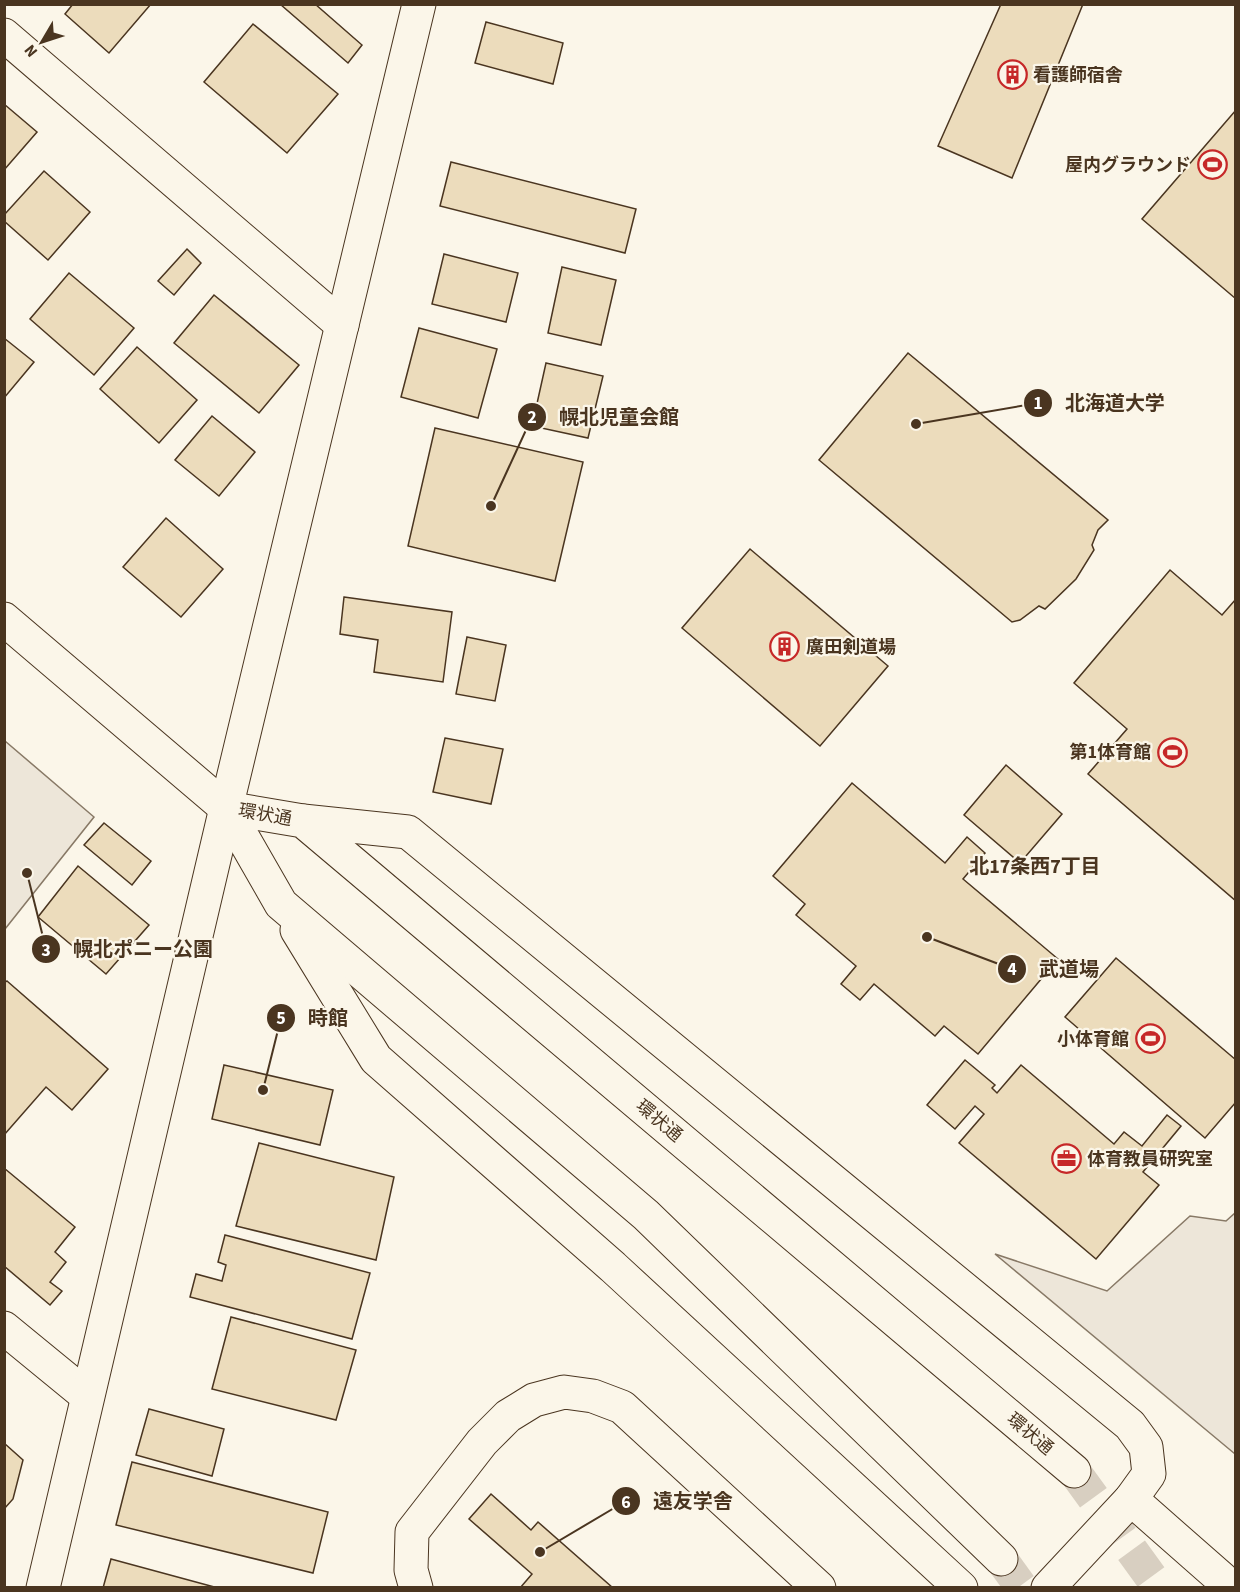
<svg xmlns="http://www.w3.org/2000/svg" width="1240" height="1592" font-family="'Source Sans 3','Noto Sans JP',sans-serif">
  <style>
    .green { fill: #ede6d9; stroke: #887966; stroke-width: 1.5 }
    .building { fill: #ecdcbc; stroke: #4a3520; stroke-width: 1.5 }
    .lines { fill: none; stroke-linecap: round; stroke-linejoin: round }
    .minor-tunnel { stroke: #d8cfc1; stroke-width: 33; stroke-dasharray: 33 16; stroke-linecap: butt }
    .minor-casing { stroke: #4a3520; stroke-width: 35 }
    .minor { stroke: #fbf6e9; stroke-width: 33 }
    .labels { text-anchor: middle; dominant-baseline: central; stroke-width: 4.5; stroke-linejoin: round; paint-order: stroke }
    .poi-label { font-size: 18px; font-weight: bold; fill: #4a3520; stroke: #fbf6e9; text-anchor: start }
    .street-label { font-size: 18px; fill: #4a3520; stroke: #fbf6e9 }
    .neighbourhood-label { font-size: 20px; font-weight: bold; fill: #4a3520; stroke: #fbf6e9 }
    .leader { fill: none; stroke: #4a3520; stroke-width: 2 }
    .callout-dot { fill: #4a3520; stroke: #fbf6e9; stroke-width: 2 }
    .mark-label { font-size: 18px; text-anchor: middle; font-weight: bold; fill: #fff }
    .callout-label { font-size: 20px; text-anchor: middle; font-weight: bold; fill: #4a3520; stroke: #fbf6e9; stroke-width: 4.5; stroke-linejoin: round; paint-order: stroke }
  </style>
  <rect width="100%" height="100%" fill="#fbf6e9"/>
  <g class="green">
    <path d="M5 741 94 817 5 929Z"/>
    <path d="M1235 1213V1454L995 1254 1107 1291 1190 1216 1226 1221Z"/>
  </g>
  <g class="building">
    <path d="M73 4H151L109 53 65 14Z"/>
    <path d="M280 4H315L362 45 348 63Z"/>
    <path d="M1001 4H1083L1012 178 938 146Z"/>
    <path d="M486 22 563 43 553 84 475 63Z"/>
    <path d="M253 24 338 94 287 153 204 82Z"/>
    <path d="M4 104 37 132 4 170Z"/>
    <path d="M1236 110V299L1142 219Z"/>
    <path d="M451 162 636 209 625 253 440 206Z"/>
    <path d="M44 171 90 212 48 260 4 221V215Z"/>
    <path d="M187 249 201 263 174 295 158 281Z"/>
    <path d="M444 254 518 273 506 322 432 304Z"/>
    <path d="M562 267 616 280 601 345 548 333Z"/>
    <path d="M69 273 134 328 94 375 30 319Z"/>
    <path d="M214 295 299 365 259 413 174 343Z"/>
    <path d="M419 328 497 349 478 418 401 397Z"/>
    <path d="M4 338 34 362 4 398Z"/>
    <path d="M137 347 197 400 159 443 100 389Z"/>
    <path d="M908 353 1108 520 1098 530 1092 545 1094 550 1076 579 1045 609 1039 606 1020 620 1012 622 819 460Z"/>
    <path d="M546 363 603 376 588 438 532 426Z"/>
    <path d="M212 416 255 452 219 496 175 460Z"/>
    <path d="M435 428 583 462 555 581 408 546Z"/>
    <path d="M166 518 223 569 181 617 123 567Z"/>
    <path d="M750 549 888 666 820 746 682 628Z"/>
    <path d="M1170 570 1222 615 1236 599V901L1088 774 1127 729 1074 683Z"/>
    <path d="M344 597 452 612 443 682 374 672 378 640 340 634Z"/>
    <path d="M467 637 506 645 495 701 456 694Z"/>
    <path d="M445 738 503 749 491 804 433 792Z"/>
    <path d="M1006 765 1062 814 1020 863 964 815Z"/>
    <path d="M852 783 945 863 967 837 985 853 963 879 1058 959 978 1054 944 1026 935 1036 874 984 860 1000 841 984 856 966 796 915 805 904 773 876Z"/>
    <path d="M104 823 151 861 132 885 84 845Z"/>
    <path d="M78 866 149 925 106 974 38 917Z"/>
    <path d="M1116 958 1236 1060V1102L1205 1138 1065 1017Z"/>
    <path d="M7 981 108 1069 72 1110 46 1087 4 1135V983Z"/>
    <path d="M965 1060 995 1085 992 1088 997 1093 1021 1065 1114 1144 1124 1132 1142 1146 1167 1115 1181 1126 1143 1172 1159 1185 1096 1259 959 1143 984 1114 975 1106 955 1129 927 1105Z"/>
    <path d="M224 1065 333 1090 320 1145 212 1119Z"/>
    <path d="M259 1143 394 1177 376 1260 236 1226Z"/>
    <path d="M4 1168 75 1227 55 1252 66 1262 50 1282 62 1291 50 1305 4 1266Z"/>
    <path d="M225 1235 370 1273 352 1339 190 1297 196 1274 222 1281 226 1265 218 1262Z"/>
    <path d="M231 1317 356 1350 336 1420 212 1389Z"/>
    <path d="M149 1409 224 1429 212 1476 136 1455Z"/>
    <path d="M4 1443 23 1460 13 1499 4 1509Z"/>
    <path d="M132 1462 328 1512 313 1573 116 1525Z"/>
    <path d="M491 1494 531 1530 538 1522 613 1588H520L532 1574 469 1519Z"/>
    <path d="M111 1559 218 1588H103Z"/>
  </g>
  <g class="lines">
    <g class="minor-tunnel">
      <path d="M1074 1471 1159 1588"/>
      <path d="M1001 1559 1022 1588"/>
    </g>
    <defs>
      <g id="minor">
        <path d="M4 35 342 325"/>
        <path d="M4 619 226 808 281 904 646 1215 1001 1559"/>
        <path d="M226 808 303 821 1074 1471"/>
        <path d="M303 821 408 832 1130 1425 1146 1447 1149 1474 1131 1499 1048 1588"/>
        <path d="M297 930 376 1059 613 1267 961 1588"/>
        <path d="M4 1328 87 1396"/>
        <path d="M1131 1499 1222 1579"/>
        <path d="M43 1588 226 808 419 4"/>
        <path d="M416 1588 411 1570 412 1532 482 1442 508 1416 534 1400 564 1392 593 1396 622 1407 819 1588"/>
      </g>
    </defs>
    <use href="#minor" class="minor-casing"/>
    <use href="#minor" class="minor"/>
  </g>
  <defs>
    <symbol id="building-ring" viewBox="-11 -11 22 22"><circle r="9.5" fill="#fbf6e9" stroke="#c62828" stroke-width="1.5"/><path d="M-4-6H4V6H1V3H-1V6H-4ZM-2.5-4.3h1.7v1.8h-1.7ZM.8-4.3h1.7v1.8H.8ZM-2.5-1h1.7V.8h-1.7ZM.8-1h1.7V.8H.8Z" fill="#c62828"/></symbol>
    <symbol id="stadium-ring" viewBox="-11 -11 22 22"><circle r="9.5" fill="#fbf6e9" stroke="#c62828" stroke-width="1.5"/><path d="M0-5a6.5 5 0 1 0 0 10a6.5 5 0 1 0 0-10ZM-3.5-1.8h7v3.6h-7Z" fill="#c62828"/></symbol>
    <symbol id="office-ring" viewBox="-11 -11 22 22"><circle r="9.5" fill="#fbf6e9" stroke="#c62828" stroke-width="1.5"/><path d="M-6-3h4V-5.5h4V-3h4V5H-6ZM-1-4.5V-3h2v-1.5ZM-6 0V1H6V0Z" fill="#c62828"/></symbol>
  </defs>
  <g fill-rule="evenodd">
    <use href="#building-ring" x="996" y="58" width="33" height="33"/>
    <use href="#stadium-ring" x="1196" y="148" width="33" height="33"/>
    <use href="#building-ring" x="768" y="630" width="33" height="33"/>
    <use href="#stadium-ring" x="1156" y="736" width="33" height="33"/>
    <use href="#stadium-ring" x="1134" y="1022" width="33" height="33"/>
    <use href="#office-ring" x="1050" y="1142" width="33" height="33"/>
  </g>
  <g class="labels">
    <g class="poi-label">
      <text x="1033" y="75">看護師宿舎</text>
      <text x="1191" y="165" text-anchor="end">屋内グラウンド</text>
      <text x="806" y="647">廣田剣道場</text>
      <text x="1151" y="752" text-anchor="end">第1体育館</text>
      <text x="1129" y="1039" text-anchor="end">小体育館</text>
      <text x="1087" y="1159">体育教員研究室</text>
    </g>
    <g class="street-label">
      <text transform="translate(265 815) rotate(10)">環状通</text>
      <text transform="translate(659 1121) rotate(40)">環状通</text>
      <text transform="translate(1030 1434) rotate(40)">環状通</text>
    </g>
    <g class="neighbourhood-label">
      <text x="1035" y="867">北17条西7丁目</text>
    </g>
  </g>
  <path class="leader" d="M916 424L1038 403M491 506L532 417M27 873L46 949M927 937L1012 969M263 1090L281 1018M540 1552L626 1501"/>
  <g class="callout-dot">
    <circle cx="916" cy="424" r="6"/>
    <circle cx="491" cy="506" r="6"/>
    <circle cx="27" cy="873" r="6"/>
    <circle cx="927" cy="937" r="6"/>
    <circle cx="263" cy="1090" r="6"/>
    <circle cx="540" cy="1552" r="6"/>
    <circle cx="1038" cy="403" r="15"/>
    <circle cx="532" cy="417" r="15"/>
    <circle cx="46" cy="949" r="15"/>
    <circle cx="1012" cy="969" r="15"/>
    <circle cx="281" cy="1018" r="15"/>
    <circle cx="626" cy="1501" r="15"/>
  </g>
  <g class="mark-label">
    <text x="1038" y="409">1</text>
    <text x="532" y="423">2</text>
    <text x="46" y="956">3</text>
    <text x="1012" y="975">4</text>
    <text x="281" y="1024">5</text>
    <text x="626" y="1508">6</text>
  </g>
  <g class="callout-label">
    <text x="1115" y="410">北海道大学</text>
    <text x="619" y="424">幌北児童会館</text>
    <text x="143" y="956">幌北ポニー公園</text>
    <text x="1069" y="976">武道場</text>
    <text x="328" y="1025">時館</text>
    <text x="693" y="1508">遠友学舎</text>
  </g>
  <rect width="1240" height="1592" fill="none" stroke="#4a3520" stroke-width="12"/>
  <g transform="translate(42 42) rotate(231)" stroke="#fbf6e9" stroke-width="4.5" paint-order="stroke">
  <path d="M0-4.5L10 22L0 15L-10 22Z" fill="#4a3520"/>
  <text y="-9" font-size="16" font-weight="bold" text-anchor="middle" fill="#4a3520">N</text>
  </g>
</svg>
